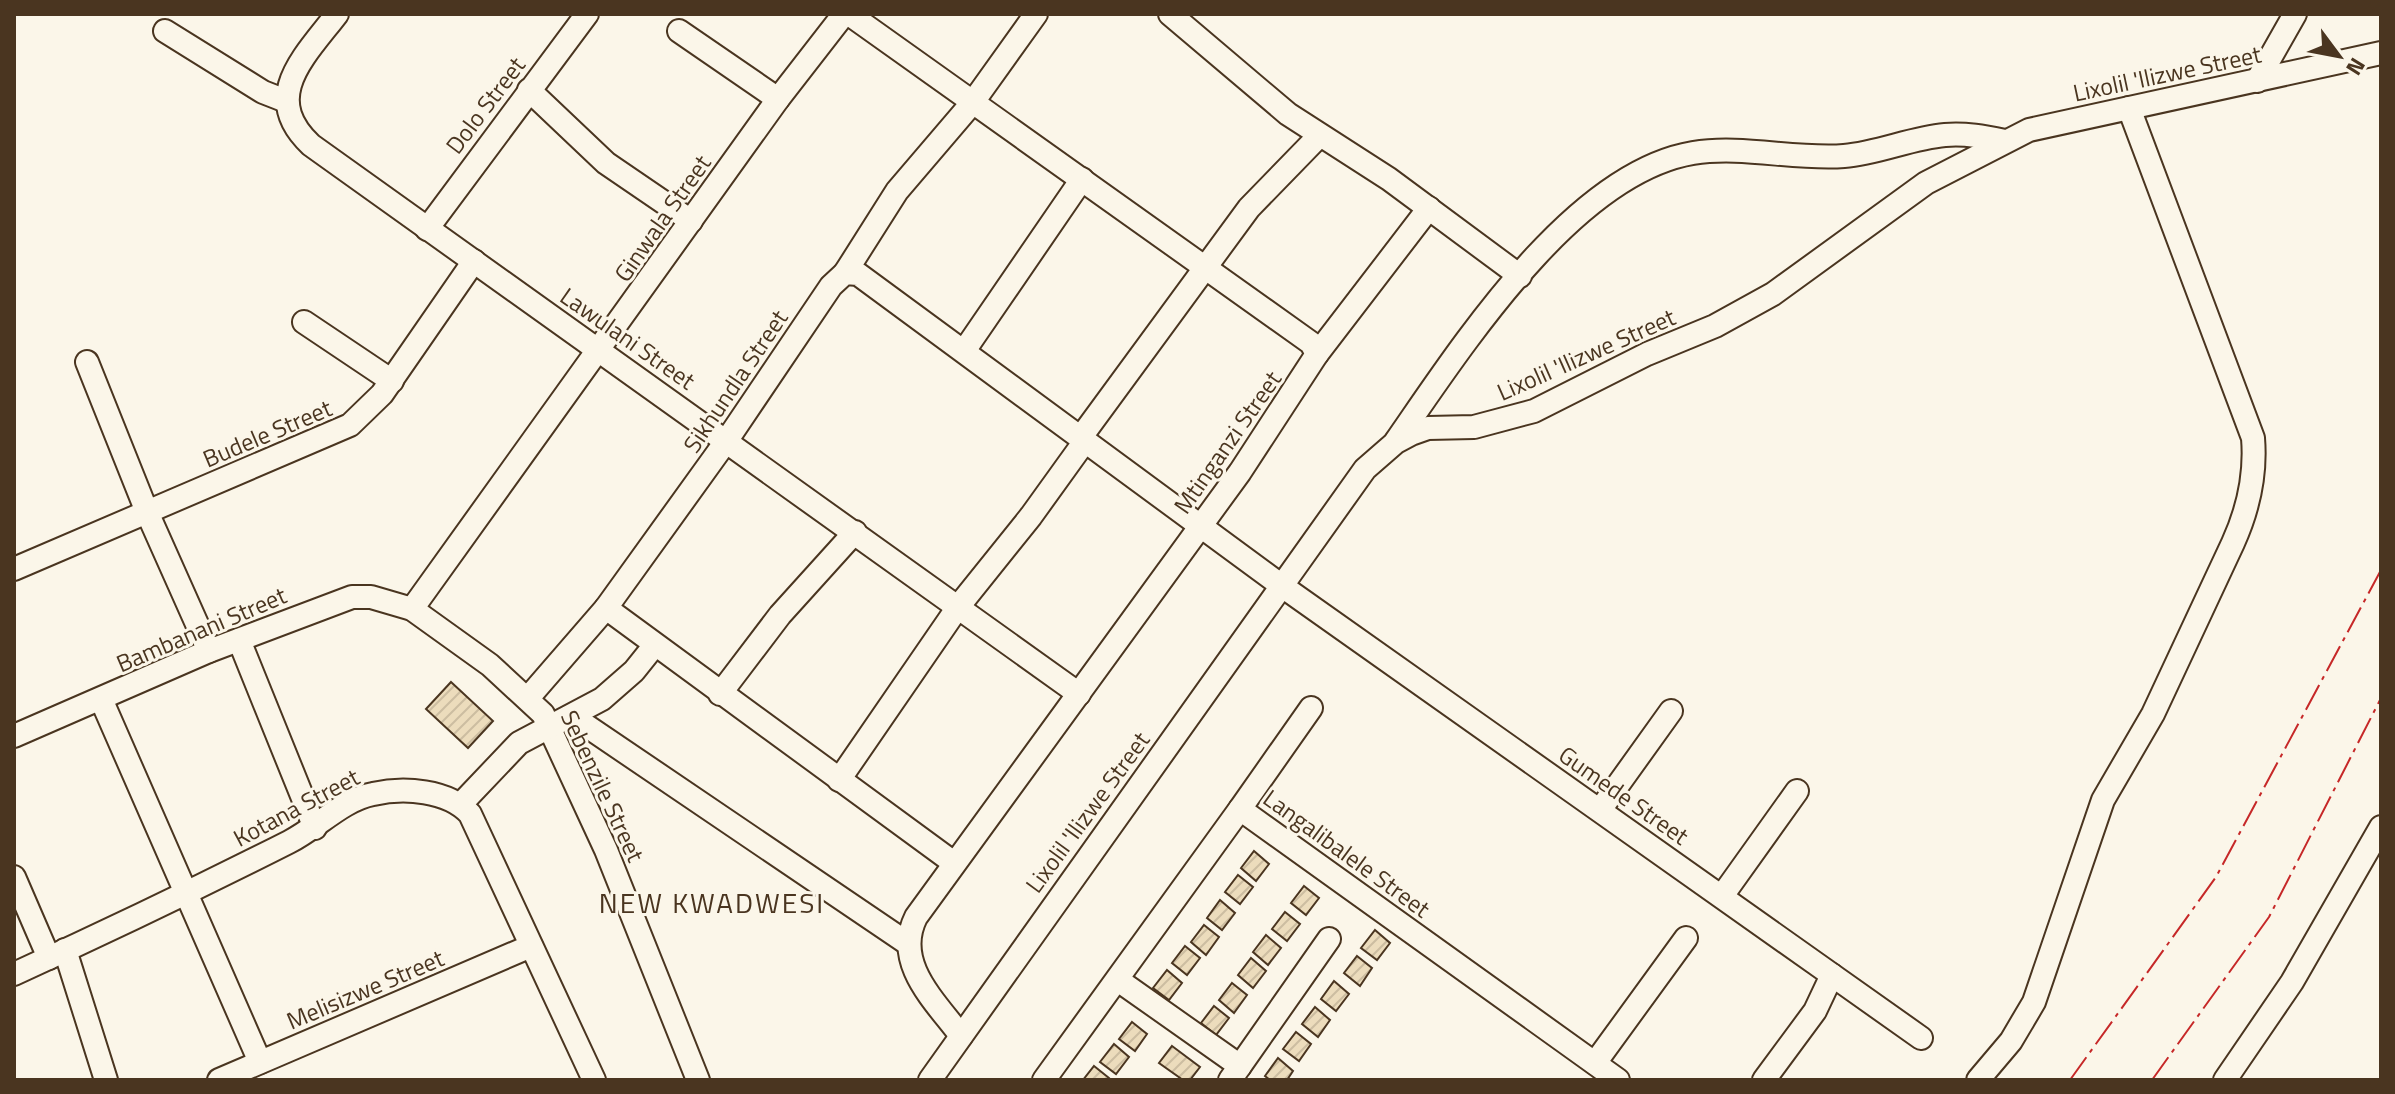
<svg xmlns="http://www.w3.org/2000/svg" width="2395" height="1094" font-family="'Titillium Web',sans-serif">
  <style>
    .building { fill: url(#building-hatch); stroke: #4a3520; stroke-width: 2 }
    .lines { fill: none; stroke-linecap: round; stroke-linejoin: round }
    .minor-casing { stroke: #4a3520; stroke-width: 26 }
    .minor { stroke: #fbf6e9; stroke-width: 22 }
    .power { stroke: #c62828; stroke-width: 2; stroke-dasharray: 28 6 4 6; stroke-linecap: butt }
    .labels { text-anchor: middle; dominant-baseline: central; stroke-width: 6; stroke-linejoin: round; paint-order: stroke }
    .street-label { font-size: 24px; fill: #4a3520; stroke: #fbf6e9 }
    .quarter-label { font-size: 28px; letter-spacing: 2px; fill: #4a3520; stroke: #fbf6e9 }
  </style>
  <defs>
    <pattern id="building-hatch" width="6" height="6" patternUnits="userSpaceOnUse" patternTransform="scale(2)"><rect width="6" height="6" fill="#ecdcbc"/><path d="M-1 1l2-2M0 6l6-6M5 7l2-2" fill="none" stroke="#ccbda1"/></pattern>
  </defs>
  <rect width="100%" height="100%" fill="#fbf6e9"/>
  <g class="building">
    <path d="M451 682 493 721 468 748 426 709Z"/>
    <path d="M1254 851 1269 864 1256 881 1241 868Z"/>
    <path d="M1238 875 1253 887 1240 904 1225 892Z"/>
    <path d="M1304 886 1319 898 1306 915 1291 903Z"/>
    <path d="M1220 900 1235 913 1222 930 1207 918Z"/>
    <path d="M1285 912 1300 924 1287 941 1272 929Z"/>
    <path d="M1204 925 1219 937 1206 955 1191 942Z"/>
    <path d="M1375 930 1390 943 1377 960 1361 948Z"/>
    <path d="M1266 935 1281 948 1268 965 1253 952Z"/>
    <path d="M1185 946 1200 958 1187 975 1172 963Z"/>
    <path d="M1357 956 1372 968 1360 986 1344 973Z"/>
    <path d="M1251 958 1266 971 1253 988 1238 975Z"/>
    <path d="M1167 970 1182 983 1169 1000 1153 988Z"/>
    <path d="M1334 981 1349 994 1336 1011 1321 999Z"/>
    <path d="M1232 983 1247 995 1234 1013 1219 1000Z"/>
    <path d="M1214 1006 1229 1018 1216 1035 1201 1023Z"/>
    <path d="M1315 1007 1330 1020 1318 1037 1302 1024Z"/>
    <path d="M1132 1022 1147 1034 1135 1051 1119 1039Z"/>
    <path d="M1296 1032 1311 1044 1299 1061 1283 1049Z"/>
    <path d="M1114 1044 1129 1057 1116 1074 1100 1062Z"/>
    <path d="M1172 1046 1200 1067 1190 1080H1183L1159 1063Z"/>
    <path d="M1278 1058 1293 1071 1287 1080H1270L1265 1076Z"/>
    <path d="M1094 1066 1109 1078 1108 1080H1083Z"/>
  </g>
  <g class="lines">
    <defs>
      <g id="minor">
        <path d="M337 14C304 57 260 97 311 145L1079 694"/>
        <path d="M849 14 1311 343 1317 354 1240 472 916 917C893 963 935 1001 961 1036"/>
        <path d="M1170 14 1288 114 1389 179 1520 276"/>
        <path d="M165 31 263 92 286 101"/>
        <path d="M679 31 778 99"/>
        <path d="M2257 81 2295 14"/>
        <path d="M529 90 606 163 691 221"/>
        <path d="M427 229 587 14"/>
        <path d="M845 273 897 191 973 102 1036 14"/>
        <path d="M304 322 392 381"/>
        <path d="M964 351 1082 179"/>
        <path d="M1317 354 1429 208"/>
        <path d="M87 362 147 512 209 651"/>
        <path d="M1081 437 1249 208 1319 136"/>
        <path d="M1396 441C1462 346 1573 173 1693 153 1743 145 1795 160 1844 156 1879 153 1911 138 1945 135 1965 133 1985 137 2005 141"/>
        <path d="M14 569 350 425 382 394 474 261"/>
        <path d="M412 609 778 99 844 14"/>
        <path d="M239 640 315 828"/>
        <path d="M720 694 780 615 855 532"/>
        <path d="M528 698 606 608"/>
        <path d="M101 699 260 1062"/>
        <path d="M572 716 907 943"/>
        <path d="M14 736 209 651 352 597H371L412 609 490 665 543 714 606 850 698 1080"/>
        <path d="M839 780 958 607 1031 516 1085 441"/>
        <path d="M461 804 519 743 602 699 634 671 654 646"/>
        <path d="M1240 809 1311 708"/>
        <path d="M1600 810 1671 711"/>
        <path d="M954 863 606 608 727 440 831 286 845 273 858 274 1282 586 1832 975 1815 1011 1764 1080"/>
        <path d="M14 877 49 958"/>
        <path d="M1722 896 1797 791"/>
        <path d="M65 950 106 1080"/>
        <path d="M14 974C106 932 198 888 289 842 317 828 342 800 373 794 404 787 448 790 470 814L594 1080"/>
        <path d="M1832 975 1921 1038"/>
        <path d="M1118 980 1240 1066 1230 1080"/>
        <path d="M1595 1063 1686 938"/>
        <path d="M1240 1066 1329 939"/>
        <path d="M219 1080 531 946"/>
        <path d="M930 1080 1365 469 1396 442 1411 434 1428 428 1474 427 1534 411 1647 354 1715 326 1773 294 1926 183 2029 130 2381 53"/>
        <path d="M1044 1080 1240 809 1618 1080"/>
        <path d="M1978 1080 2011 1041 2034 1002 2103 800 2153 714 2233 543C2248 510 2256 474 2253 438L2129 108"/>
        <path d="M2225 1080 2292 982 2381 827"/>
      </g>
    </defs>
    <use href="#minor" class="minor-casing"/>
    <use href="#minor" class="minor"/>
    <g class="power">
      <path d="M2070 1080 2216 877 2381 570"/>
      <path d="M2152 1080 2269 917 2381 698"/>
    </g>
  </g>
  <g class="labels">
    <g class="street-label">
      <text transform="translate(2167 73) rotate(-12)">Lixolil 'Ilizwe Street</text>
      <text transform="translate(485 105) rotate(-53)">Dolo Street</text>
      <text transform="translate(662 218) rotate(-55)">Ginwala Street</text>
      <text transform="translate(628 338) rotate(35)">Lawulani Street</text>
      <text transform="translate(1586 354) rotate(-24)">Lixolil 'Ilizwe Street</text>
      <text transform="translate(735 381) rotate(-56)">Sikhundla Street</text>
      <text transform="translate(267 433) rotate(-23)">Budele Street</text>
      <text transform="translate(1227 442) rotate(-55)">Mtinganzi Street</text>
      <text transform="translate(201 629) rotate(-23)">Bambanani Street</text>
      <text transform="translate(603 786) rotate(65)">Sebenzile Street</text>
      <text transform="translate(1624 795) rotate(35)">Gumede Street</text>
      <text transform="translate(296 807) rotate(-28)">Kotana Street</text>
      <text transform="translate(1087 812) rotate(-54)">Lixolil 'Ilizwe Street</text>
      <text transform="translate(1347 853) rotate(36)">Langalibalele Street</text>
      <text transform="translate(365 989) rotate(-23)">Melisizwe Street</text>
    </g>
    <g class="quarter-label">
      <text x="712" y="902">NEW KWADWESI</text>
    </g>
  </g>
  <rect width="2395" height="1094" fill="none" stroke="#4a3520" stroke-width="32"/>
  <g transform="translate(2339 56) rotate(122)" stroke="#fbf6e9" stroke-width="6" paint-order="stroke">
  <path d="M0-6L14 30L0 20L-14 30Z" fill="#4a3520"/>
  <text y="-12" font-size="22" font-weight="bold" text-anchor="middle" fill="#4a3520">N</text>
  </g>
</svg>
